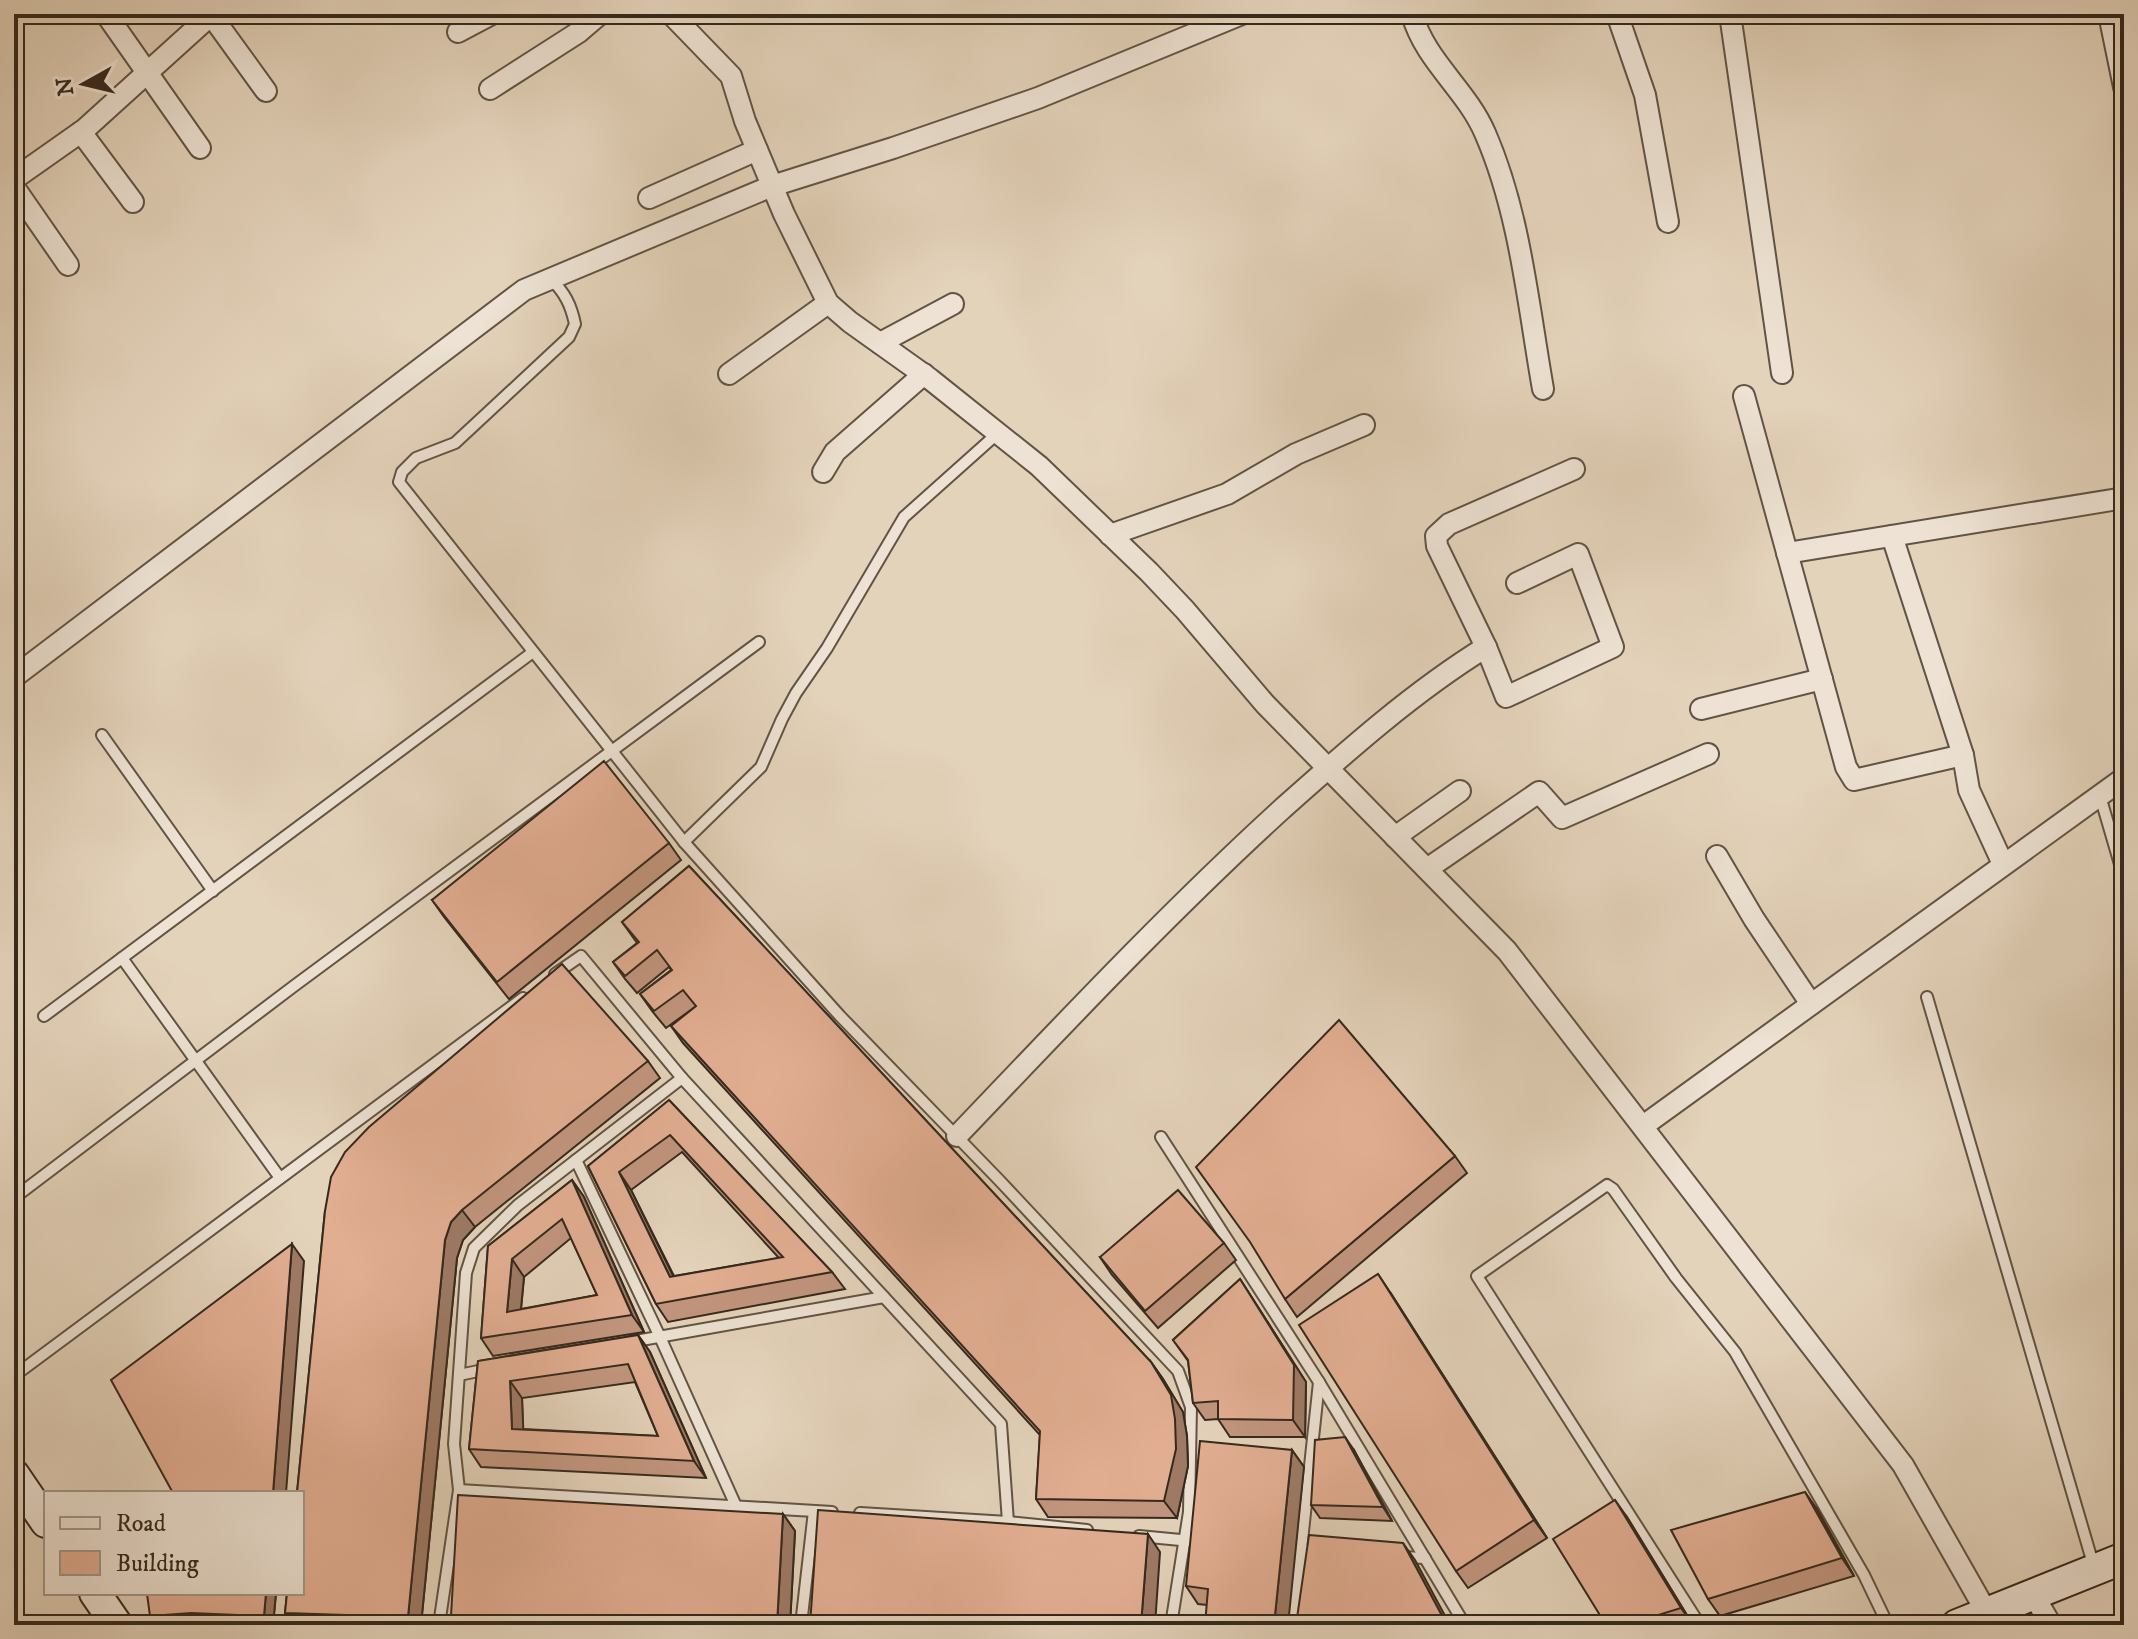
<svg xmlns="http://www.w3.org/2000/svg" width="2138" height="1639" font-family="'IM FELL DW Pica',serif">
  <style>
    .lines { fill: none; stroke-linecap: round; stroke-linejoin: round }
    .lane-casing { stroke: #615444; stroke-width: 14 }
    .street-casing { stroke: #615444; stroke-width: 24 }
    .secondary-casing { stroke: #35291d; stroke-width: 34 }
    .lane { stroke: #ede2d3; stroke-width: 10 }
    .street { stroke: #ede2d3; stroke-width: 20 }
    .secondary { stroke: #ede2d3; stroke-width: 30 }
    .wall { fill: #c2967e; stroke: #35291d; stroke-width: 2; fill-rule: evenodd }
    .shaded-wall { fill: #9e7a66; stroke: #35291d; stroke-width: 2 }
    .building { fill: #e2ae92; stroke: #35291d; stroke-width: 2; fill-rule: evenodd }
  </style>
  <rect width="100%" height="100%" fill="#e4d3bb"/>
  <filter id="stains"><feTurbulence type="fractalNoise" baseFrequency=".0025" numOctaves="4"/><feColorMatrix values="0 0 0 0 .2 0 0 0 0 .09 0 0 0 0 .02 0 0 0 .5 -.17"/></filter>
  <radialGradient id="worn" r=".72"><stop offset=".6" stop-color="#630" stop-opacity="0"/><stop offset="1" stop-color="#630" stop-opacity=".3"/></radialGradient>
  <g class="lines">
    <defs>
      <g id="lane">
        <path d="M551 279C565 293 571 305 575 324L569 337 455 443 416 458 402 472 399 482 684 842 840 1016 999 1180 1178 1371 1191 1407 1189 1512 1171 1625"/>
        <path d="M102 735 213 891"/>
        <path d="M2100 796 2124 878"/>
        <path d="M684 842 761 767 782 719 796 693 827 648 904 517 998 433"/>
        <path d="M122 958 280 1178"/>
        <path d="M555 974 581 956 682 1078 1001 1424 1008 1522"/>
        <path d="M1927 997 2094 1567"/>
        <path d="M44 1016 533 652"/>
        <path d="M1161 1137 1319 1382 1465 1625"/>
        <path d="M576 1160 660 1337 736 1506"/>
        <path d="M14 1198 294 986 759 642"/>
        <path d="M630 1342 884 1297"/>
        <path d="M459 1375 488 1369"/>
        <path d="M14 1376 523 998"/>
        <path d="M459 1490 832 1512"/>
        <path d="M860 1513 1008 1522 1087 1530"/>
        <path d="M1139 1536 1191 1541"/>
        <path d="M1282 1548 1318 1551"/>
        <path d="M1402 1557 1425 1558"/>
        <path d="M439 1625 459 1490 454 1444 466 1273 474 1248 518 1205 682 1078"/>
        <path d="M801 1625 814 1511"/>
        <path d="M1293 1625 1319 1382"/>
        <path d="M1700 1625 1477 1276 1607 1185 1613 1189 1676 1278 1735 1352 1864 1575 1888 1625"/>
      </g>
      <g id="street">
        <path d="M106 14 200 148"/>
        <path d="M671 14 731 76 745 121 784 214 828 303 850 322 930 379 1039 466 1149 572 1185 610 1265 704 1507 951 1903 1465 1987 1613"/>
        <path d="M1412 14C1425 61 1466 89 1485 133 1520 213 1528 304 1543 389"/>
        <path d="M1617 14 1645 95 1668 222"/>
        <path d="M1730 14 1782 373"/>
        <path d="M2109 14 2124 87"/>
        <path d="M211 15 266 91"/>
        <path d="M458 32 492 14"/>
        <path d="M490 89 579 32 600 14"/>
        <path d="M81 132 133 202"/>
        <path d="M14 179 85 129 212 14"/>
        <path d="M14 187 68 265"/>
        <path d="M649 198 757 150"/>
        <path d="M880 343 953 304"/>
        <path d="M729 374 828 303"/>
        <path d="M1744 396 1846 767 1854 780 1963 755"/>
        <path d="M823 472 835 452 924 374"/>
        <path d="M1110 535 1227 494 1296 454 1364 425"/>
        <path d="M1892 536 1963 755 1969 790 2003 864"/>
        <path d="M1787 553 2124 498"/>
        <path d="M1517 583 1578 554 1613 647 1506 697 1486 647 1437 546 1436 536 1449 524 1574 469"/>
        <path d="M14 677 524 290 772 186 893 148 1038 98 1242 14"/>
        <path d="M1701 709 1822 679"/>
        <path d="M1395 837 1460 791"/>
        <path d="M1717 856 1754 919 1811 1004"/>
        <path d="M1427 869 1539 792 1562 818 1708 754"/>
        <path d="M1643 1126 2124 778"/>
        <path d="M957 1136C1063 1025 1168 913 1282 809 1346 752 1413 692 1486 647"/>
        <path d="M2033 1594 2051 1625"/>
      </g>
      <g id="secondary">
        <path d="M14 1475 46 1522"/>
        <path d="M95 1593 117 1625"/>
        <path d="M1957 1625 2124 1558"/>
      </g>
    </defs>
    <use href="#lane" class="lane-casing"/>
    <use href="#street" class="street-casing"/>
    <use href="#secondary" class="secondary-casing"/>
    <use href="#lane" class="lane"/>
    <use href="#street" class="street"/>
    <use href="#secondary" class="secondary"/>
  </g>
  <g class="wall">
    <path d="M669 843 681 860 509 999 444 917 432 900Z"/>
    <path d="M689 866 1151 1362 1163 1379 1183 1412 1187 1436 1188 1466 1177 1518 1048 1517 1036 1499 1040 1435 683 1043 671 1026 695 1007 666 1028 652 1011 640 994 671 970 669 967 637 993 625 979 613 962 637 943 622 922Z"/>
    <path d="M648 1061 660 1078 475 1227 463 1240 457 1258 421 1625H293L285 1613 325 1211Z"/>
    <path d="M669 1100 832 1272 845 1289 668 1322 656 1304 588 1166ZM682 1152 779 1258 674 1276 631 1190Z"/>
    <path d="M1455 1156 1467 1173 1297 1317 1285 1299Z"/>
    <path d="M572 1180 584 1197 644 1332 493 1356 481 1338 488 1246ZM571 1238 597 1295 521 1309 524 1277Z"/>
    <path d="M1224 1243 1236 1260 1158 1328 1112 1275 1100 1257Z"/>
    <path d="M1240 1279 1306 1382 1305 1437H1230L1218 1419 1205 1420 1193 1403 1188 1361 1173 1340Z"/>
    <path d="M1390 1292 1547 1538 1468 1588 1456 1571Z"/>
    <path d="M638 1335 650 1352 706 1478 481 1467 469 1449 478 1361ZM635 1382 658 1436 523 1429 522 1398Z"/>
    <path d="M1292 1450 1304 1467 1207 1605 1198 1604 1186 1586Z"/>
    <path d="M1354 1450 1392 1521 1320 1518 1311 1505Z"/>
    <path d="M1817 1509 1854 1576 1720 1616 1708 1599Z"/>
    <path d="M783 1514 795 1531 790 1625H457L451 1616Z"/>
    <path d="M1627 1517 1693 1625H1606Z"/>
    <path d="M153 1593H276L273 1625H157L150 1616Z"/>
  </g>
  <g class="shaded-wall">
    <path d="M619 1172 631 1190 682 1294 670 1277Z"/>
    <path d="M572 1180 584 1197 644 1332 632 1315Z"/>
    <path d="M462 1210 475 1227 463 1240 457 1258 421 1625H413L408 1617 445 1240 451 1222Z"/>
    <path d="M292 1244 304 1261 286 1493H273Z"/>
    <path d="M512 1259 524 1277 519 1329 507 1312Z"/>
    <path d="M1378 1274 1390 1292 1547 1538 1534 1520Z"/>
    <path d="M1240 1279 1306 1382 1305 1437 1293 1420Z"/>
    <path d="M638 1335 650 1352 706 1478 694 1461Z"/>
    <path d="M1151 1362 1163 1379 1183 1412 1187 1436 1188 1466 1177 1518 1164 1501Z"/>
    <path d="M510 1381 522 1398 524 1446 512 1429Z"/>
    <path d="M1345 1437 1354 1450 1392 1521 1383 1507Z"/>
    <path d="M1292 1450 1304 1467 1288 1625H1274Z"/>
    <path d="M1805 1492 1817 1509 1854 1576 1842 1558Z"/>
    <path d="M1615 1500 1627 1517 1693 1625 1681 1608Z"/>
    <path d="M783 1514 795 1531 790 1625H777Z"/>
    <path d="M1148 1534 1160 1552 1155 1625H1141Z"/>
    <path d="M1403 1543 1415 1560 1450 1625H1447Z"/>
    <path d="M266 1593H276L273 1625H270L264 1616Z"/>
  </g>
  <g class="building">
    <path d="M604 761 669 843 497 982 432 900Z"/>
    <path d="M689 866 1151 1362 1171 1395 1175 1419 1176 1449 1164 1501 1036 1499 1040 1431 671 1026 696 1006 683 990 654 1011 640 994 672 970 657 950 625 976 613 962 639 942 622 922Z"/>
    <path d="M562 964 648 1061 462 1210 451 1222 445 1240 408 1617 285 1613 287 1593H302V1493H297L325 1211 331 1177 345 1152 369 1127Z"/>
    <path d="M1339 1020 1455 1156 1285 1299 1250 1242 1196 1167Z"/>
    <path d="M669 1100 832 1272 656 1304 588 1166ZM670 1135 783 1257 670 1277 619 1172Z"/>
    <path d="M572 1180 632 1315 481 1338 488 1246ZM562 1219 597 1295 507 1312 512 1259Z"/>
    <path d="M1178 1190 1224 1243 1145 1311 1100 1257Z"/>
    <path d="M292 1244 273 1493H173L111 1380Z"/>
    <path d="M1378 1274 1534 1520 1456 1571 1299 1325Z"/>
    <path d="M1240 1279 1294 1365 1293 1420 1218 1419V1401L1193 1403 1188 1360 1173 1340Z"/>
    <path d="M638 1335 694 1461 469 1449 478 1361ZM628 1364 658 1436 512 1429 510 1381Z"/>
    <path d="M1345 1437 1383 1507 1311 1505 1315 1440Z"/>
    <path d="M1200 1441 1292 1450 1274 1625H1205L1208 1589 1186 1586Z"/>
    <path d="M1805 1492 1842 1558 1708 1599 1671 1530Z"/>
    <path d="M458 1495 783 1514 777 1625H595L451 1616Z"/>
    <path d="M1615 1500 1681 1608 1626 1625H1606L1553 1539Z"/>
    <path d="M818 1510 1148 1534 1141 1625H810Z"/>
    <path d="M1309 1535 1403 1543 1447 1625H1296Z"/>
    <path d="M153 1593H266L264 1616 191 1613 150 1616 147 1594Z"/>
  </g>
  <rect width="2138" height="1639" fill="none" stroke="#e4d3bb" stroke-width="48"/>
  <rect x="16" y="16" width="2106" height="1607" fill="none" stroke="#35291d" stroke-width="4"/>
  <rect x="24" y="24" width="2090" height="1591" fill="none" stroke="#35291d" stroke-width="2"/>
  <rect x="44" y="1491" width="260" height="104" fill="#ede2d3" stroke="#a3988a" stroke-width="2"/>
  <rect x="60" y="1517" width="40" height="12" fill="#ede2d3" stroke="#a3988a" stroke-width="2"/>
  <text x="116" y="1531" font-size="24" fill="#35291d">Road</text>
  <rect x="60" y="1551" width="40" height="24" fill="#e2ae92" stroke="#a3988a" stroke-width="2"/>
  <text x="116" y="1571" font-size="24" fill="#35291d">Building</text>
  <g transform="translate(84 84) rotate(262)" stroke="#ede2d3" stroke-width="6" paint-order="stroke">
  <path d="M0-6L14 30L0 20L-14 30Z" fill="#35291d"/>
  <text y="-12" font-size="22" font-weight="bold" text-anchor="middle" fill="#35291d">N</text>
  </g>
  <rect width="100%" height="100%" filter="url(#stains)"/>
  <rect width="100%" height="100%" fill="url(#worn)"/>
</svg>
